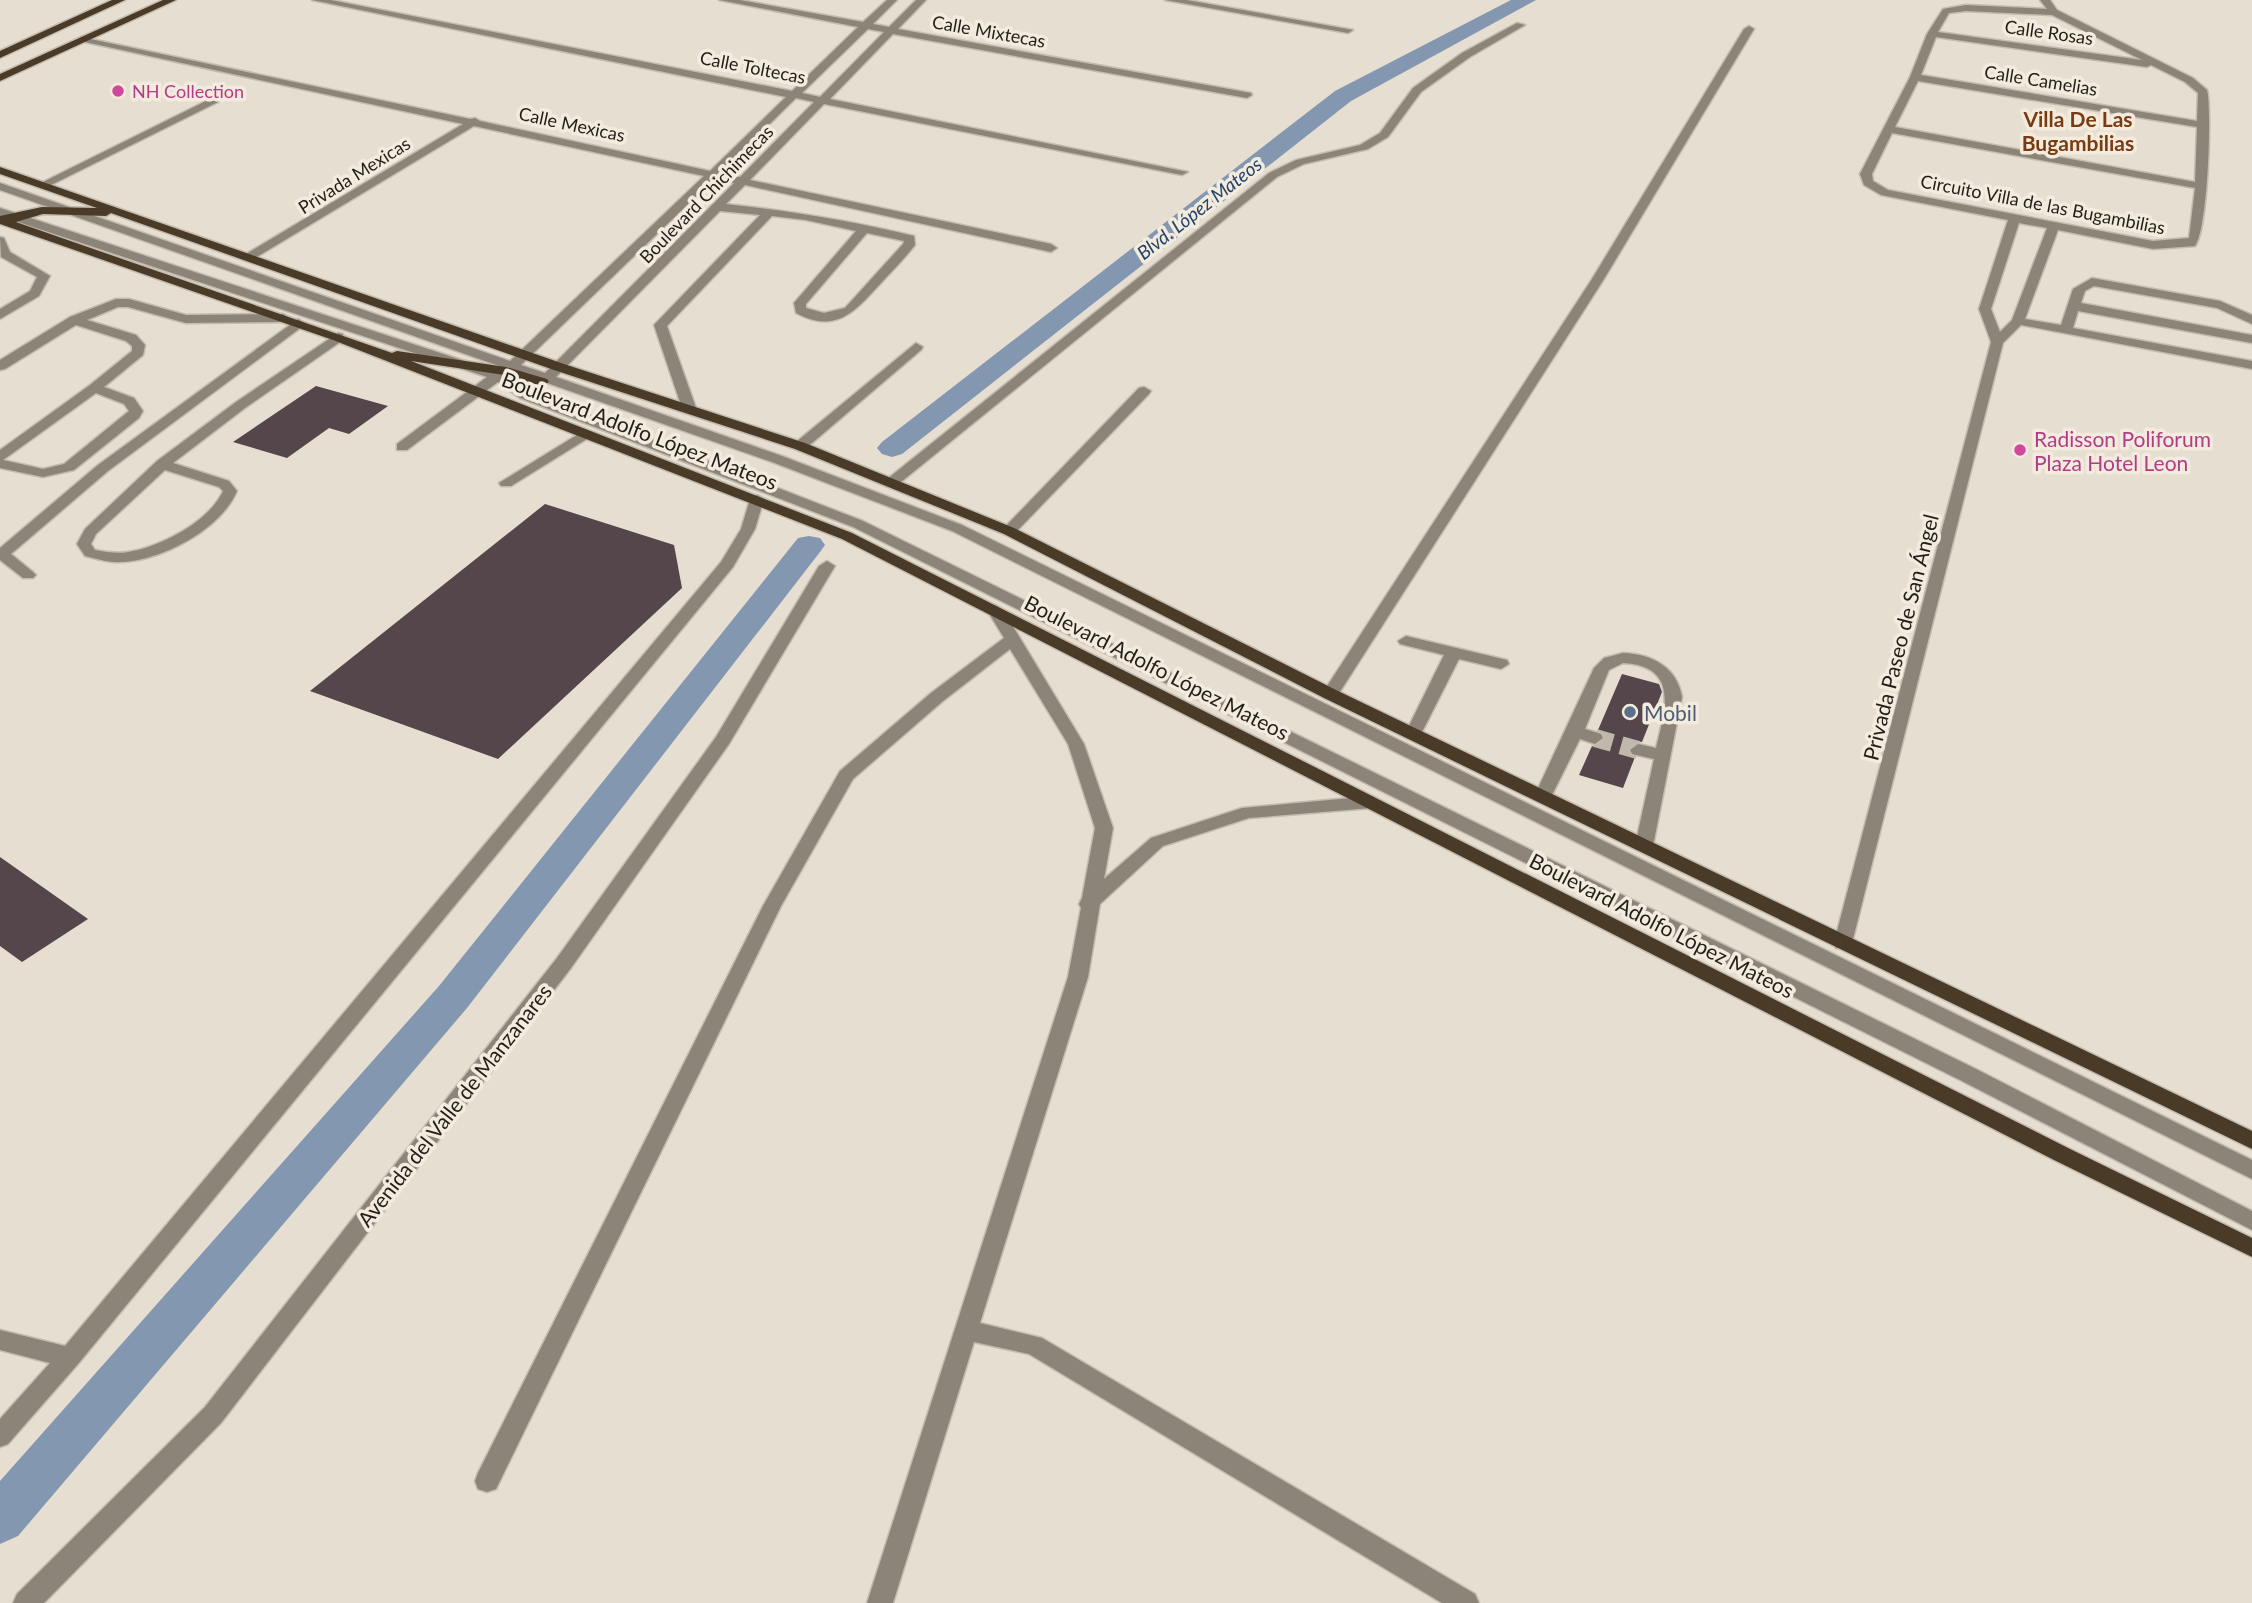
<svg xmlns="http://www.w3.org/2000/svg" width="2252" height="1603" font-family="Lato,sans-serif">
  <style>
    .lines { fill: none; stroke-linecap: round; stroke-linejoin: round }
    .canal { fill: #8497b0; fill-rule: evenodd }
    .building { fill: #55464b }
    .minor-tunnel { stroke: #bfb8ab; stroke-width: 18; stroke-dasharray: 18 9; stroke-linecap: butt }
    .minor-casing { stroke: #c3bcaf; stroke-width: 3 }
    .major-casing { stroke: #c3bcaf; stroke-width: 3 }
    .minor { fill: #8d8479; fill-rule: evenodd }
    .major { fill: #4a3b28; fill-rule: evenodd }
    .hotel-dot { fill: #d1479c; stroke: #f3ebdd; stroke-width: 2.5 }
    .service-dot { fill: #5c6f8a; stroke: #f3ebdd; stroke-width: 2.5 }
    .labels { text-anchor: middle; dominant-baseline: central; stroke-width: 7; stroke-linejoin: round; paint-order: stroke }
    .far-street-label { font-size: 18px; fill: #211f19; stroke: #f3ebdd }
    .far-hotel-label { font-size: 18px; fill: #b23c85; stroke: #f3ebdd; text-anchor: start }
    .far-water-label { font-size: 19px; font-style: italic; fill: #254469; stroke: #f3ebdd }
    .far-quarter-label { font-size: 21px; font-weight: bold; fill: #793c12; stroke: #f3ebdd }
    .street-label { font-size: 21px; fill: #211f19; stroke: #f3ebdd }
    .hotel-label { font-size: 21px; fill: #b23c85; stroke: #f3ebdd; text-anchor: start }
    .service-label { font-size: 21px; fill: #4e5e75; stroke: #f3ebdd; text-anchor: start }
  </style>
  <rect width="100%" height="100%" fill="#e6ded0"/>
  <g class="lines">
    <g class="canal">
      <path d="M1511 0H1536L1351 101 902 454 892 457 882 454 877 448 882 442 1335 91Z"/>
      <path d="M809 536 820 538 825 545 820 552 467 1008 18 1536 0 1544V1481L439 986 798 538Z"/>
    </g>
  </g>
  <g class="building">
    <path d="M316 386 388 406 349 434 329 428 287 458 233 442Z"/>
    <path d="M545 504 674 545 682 588 498 759 310 691Z"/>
    <path d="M1622 674 1659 684 1662 692 1642 742H1636L1627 749 1630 755 1635 757 1623 788 1579 775 1592 746H1597L1606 739 1598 730Z"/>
    <path d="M0 857 88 919 22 962 0 946Z"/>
  </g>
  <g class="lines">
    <path class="minor-tunnel" d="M1595 738 1638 750"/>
    <defs>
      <g id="minor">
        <path d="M312 0H331L792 91 858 27 719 0H740L863 22 887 0H897L873 24 889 27 916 0H926L898 29 1251 93 1252 95 1247 98 893 34 830 99 1188 172 1182 175 824 104 750 180 1051 244 1057 248 1051 252 745 185 726 204C791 211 852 221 914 236L915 245C905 258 893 270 882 282 856 310 837 335 796 313L794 303 856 231 806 220 772 216 667 326 696 408 689 412 682 408 654 325 760 215 720 211 556 377 782 456 962 525 2252 1160V1179L952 531 772 462 513 371 506 376 530 392 863 521 1976 1069 2252 1211V1230L1962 1081 853 527 520 398 498 382 407 450H397V444L487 377 0 216V208L495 371 502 367 0 190V183L510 361 704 176 474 126 250 261 244 257 246 254 463 124 85 42 80 39 81 37 470 119 475 118 480 121 710 171 786 97ZM868 29 884 32 820 97 802 93ZM796 98 814 102 740 177 720 173ZM714 179 734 183 545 373 521 365ZM867 233 904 241 903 244 845 308 824 313 806 308V304Z"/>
        <path d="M1165 0H1187L1353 30 1348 33Z"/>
        <path d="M2040 0H2050L2057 10 2193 78 2207 90C2212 109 2208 230 2195 246L2153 249 2058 230 2025 319 2061 325 2073 289 2092 278 2220 301 2252 315V324L2217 308 2094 286 2085 291 2081 303 2252 335V343L2078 311 2073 328 2252 361V369L2021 325 2003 343 1852 943 1850 948H1836L1834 943 1991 342 1979 309 2008 220 1881 195 1864 185 1860 174 1910 77 1927 34 1943 9 1966 5 2047 9ZM1966 11 2052 15 2142 60 1938 32 1949 13ZM1936 37 2147 67 2151 65 2185 82 2198 93 2197 121 1921 75ZM1918 81 2197 127 2195 182 1895 127ZM1892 133 2195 188 2189 238 2153 241 1888 190 1873 181 1872 174ZM2019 223 2047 228 2012 320 2000 332 1991 309Z"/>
        <path d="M1517 23 1525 25 1470 57 1421 92 1388 137 1368 149 1304 164 1277 177 896 486H886V480L1269 173 1296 160 1360 145 1380 133 1413 88 1462 53Z"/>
        <path d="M1749 26 1754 29 1604 279 1336 698H1324L1322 694 1592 279 1744 29Z"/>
        <path d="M214 97 218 98V102L49 186 39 184Z"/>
        <path d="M0 237 4 238 10 252 50 276 39 296 0 319V309L30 291 37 277 1 257Z"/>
        <path d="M116 299H129L186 315 283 314 289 318 283 322 186 323 128 307H118L87 320 136 335 145 345 143 355 104 387 134 398 143 411 139 418 74 470 43 477 0 468V450L90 385 132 351V346L126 341 76 325 5 369 0 370V360L70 317ZM96 393 124 404 129 411 64 464 43 469 3 460Z"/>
        <path d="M298 319 304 323 303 326 108 471 11 554 33 572 36 575 33 578H23L0 560V548L98 465Z"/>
        <path d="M338 333 343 334V340L245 408 173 463 229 481 237 491C221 529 163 560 122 562 109 563 97 559 85 556L77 544 85 529 157 461 236 402ZM165 470 219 487 223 491C209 522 160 547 128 552 117 554 106 552 95 550L91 544 96 534Z"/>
        <path d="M916 343 923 347 921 350 805 449H795V443Z"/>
        <path d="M1144 387 1151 391 1149 394 1014 534H1004V528L1139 388Z"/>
        <path d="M585 430 592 434 590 437 511 486H501L499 483Z"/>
        <path d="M757 495 764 499 755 529 733 567 78 1364 8 1444 0 1447V1419L50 1363 0 1350V1330L65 1346 721 562 741 529 750 499Z"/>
        <path d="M827 561 835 566 729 744 571 968 221 1423 44 1603H13L17 1594 205 1407 557 958 716 737 819 566Z"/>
        <path d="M995 605 1003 610 1084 744 1113 828 1104 879 1151 838 1242 808 1372 796 1381 802 1372 808 1249 818 1163 846 1100 904 1088 977 980 1323 1042 1338 1475 1594 1479 1603H1442L1029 1354 974 1342 893 1603H867L1068 977 1081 908 1079 904 1082 898 1095 828 1068 744 1010 649 943 701 853 779 781 906 496 1489 487 1492 478 1489 475 1481 478 1473 763 906 840 771 931 693 1004 638 987 610Z"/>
        <path d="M1406 636 1507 660 1509 664 1501 669 1459 659 1421 734 1413 740 1405 734 1444 655 1400 644 1398 641Z"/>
        <path d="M1623 653C1652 654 1677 667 1682 697L1653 846 1644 852 1635 846 1654 759 1632 754 1630 750 1638 744 1656 748C1665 710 1680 666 1623 663L1609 670 1585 729 1601 734 1603 738 1595 744 1580 739 1549 801 1543 803 1534 797 1594 668 1604 658Z"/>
      </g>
      <g id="major">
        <path d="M112 0H125L0 58V51Z"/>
        <path d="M163 0H176L0 81V74Z"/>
        <path d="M0 167 564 364 805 443 1014 528 1336 690 2252 1131V1149L1324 698 1004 534 795 449 554 370 111 213 106 216 43 214 16 222 392 353 397 351 506 367 547 379 549 382 542 386 504 375 411 361 852 533 2068 1148 2252 1238V1257L2054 1160 842 539 333 340 0 224V216L42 207 97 208 0 174Z"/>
      </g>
    </defs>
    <use href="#minor" class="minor-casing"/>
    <use href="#major" class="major-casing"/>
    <use href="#minor" class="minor"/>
    <use href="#major" class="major"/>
  </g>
  <g class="hotel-dot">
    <circle cx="118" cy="91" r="7"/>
    <circle cx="2020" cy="450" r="7"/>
  </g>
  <circle class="service-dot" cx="1630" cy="712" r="7"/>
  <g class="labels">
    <g class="far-street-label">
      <text transform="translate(989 31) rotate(10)">Calle Mixtecas</text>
      <text transform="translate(2049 32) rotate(8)">Calle Rosas</text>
      <text transform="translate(753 67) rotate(11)">Calle Toltecas</text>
      <text transform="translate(2041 80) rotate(9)">Calle Camelias</text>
      <text transform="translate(572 124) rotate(12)">Calle Mexicas</text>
      <text transform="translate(354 175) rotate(-32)">Privada Mexicas</text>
      <text transform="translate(706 194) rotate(-46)">Boulevard Chichimecas</text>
      <text transform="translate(2043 204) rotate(11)">Circuito Villa de las Bugambilias</text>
    </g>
    <g class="far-hotel-label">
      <text x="132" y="91">NH Collection</text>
    </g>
    <g class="far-water-label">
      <text transform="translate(1199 208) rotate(-38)">Blvd. López Mateos</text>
    </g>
    <g class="far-quarter-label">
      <text x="2078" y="118">Villa De Las<tspan x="2078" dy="24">Bugambilias</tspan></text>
    </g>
    <g class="street-label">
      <text transform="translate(640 430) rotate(21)">Boulevard Adolfo López Mateos</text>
      <text transform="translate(1900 637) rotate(-76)">Privada Paseo de San Ángel</text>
      <text transform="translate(1157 667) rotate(27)">Boulevard Adolfo López Mateos</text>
      <text transform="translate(1662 925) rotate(27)">Boulevard Adolfo López Mateos</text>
      <text transform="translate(454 1105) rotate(-52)">Avenida del Valle de Manzanares</text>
    </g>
    <g class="hotel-label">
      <text x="2034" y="438">Radisson Poliforum<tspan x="2034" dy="24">Plaza Hotel Leon</tspan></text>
    </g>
    <g class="service-label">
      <text x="1644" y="712">Mobil</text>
    </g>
  </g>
</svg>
